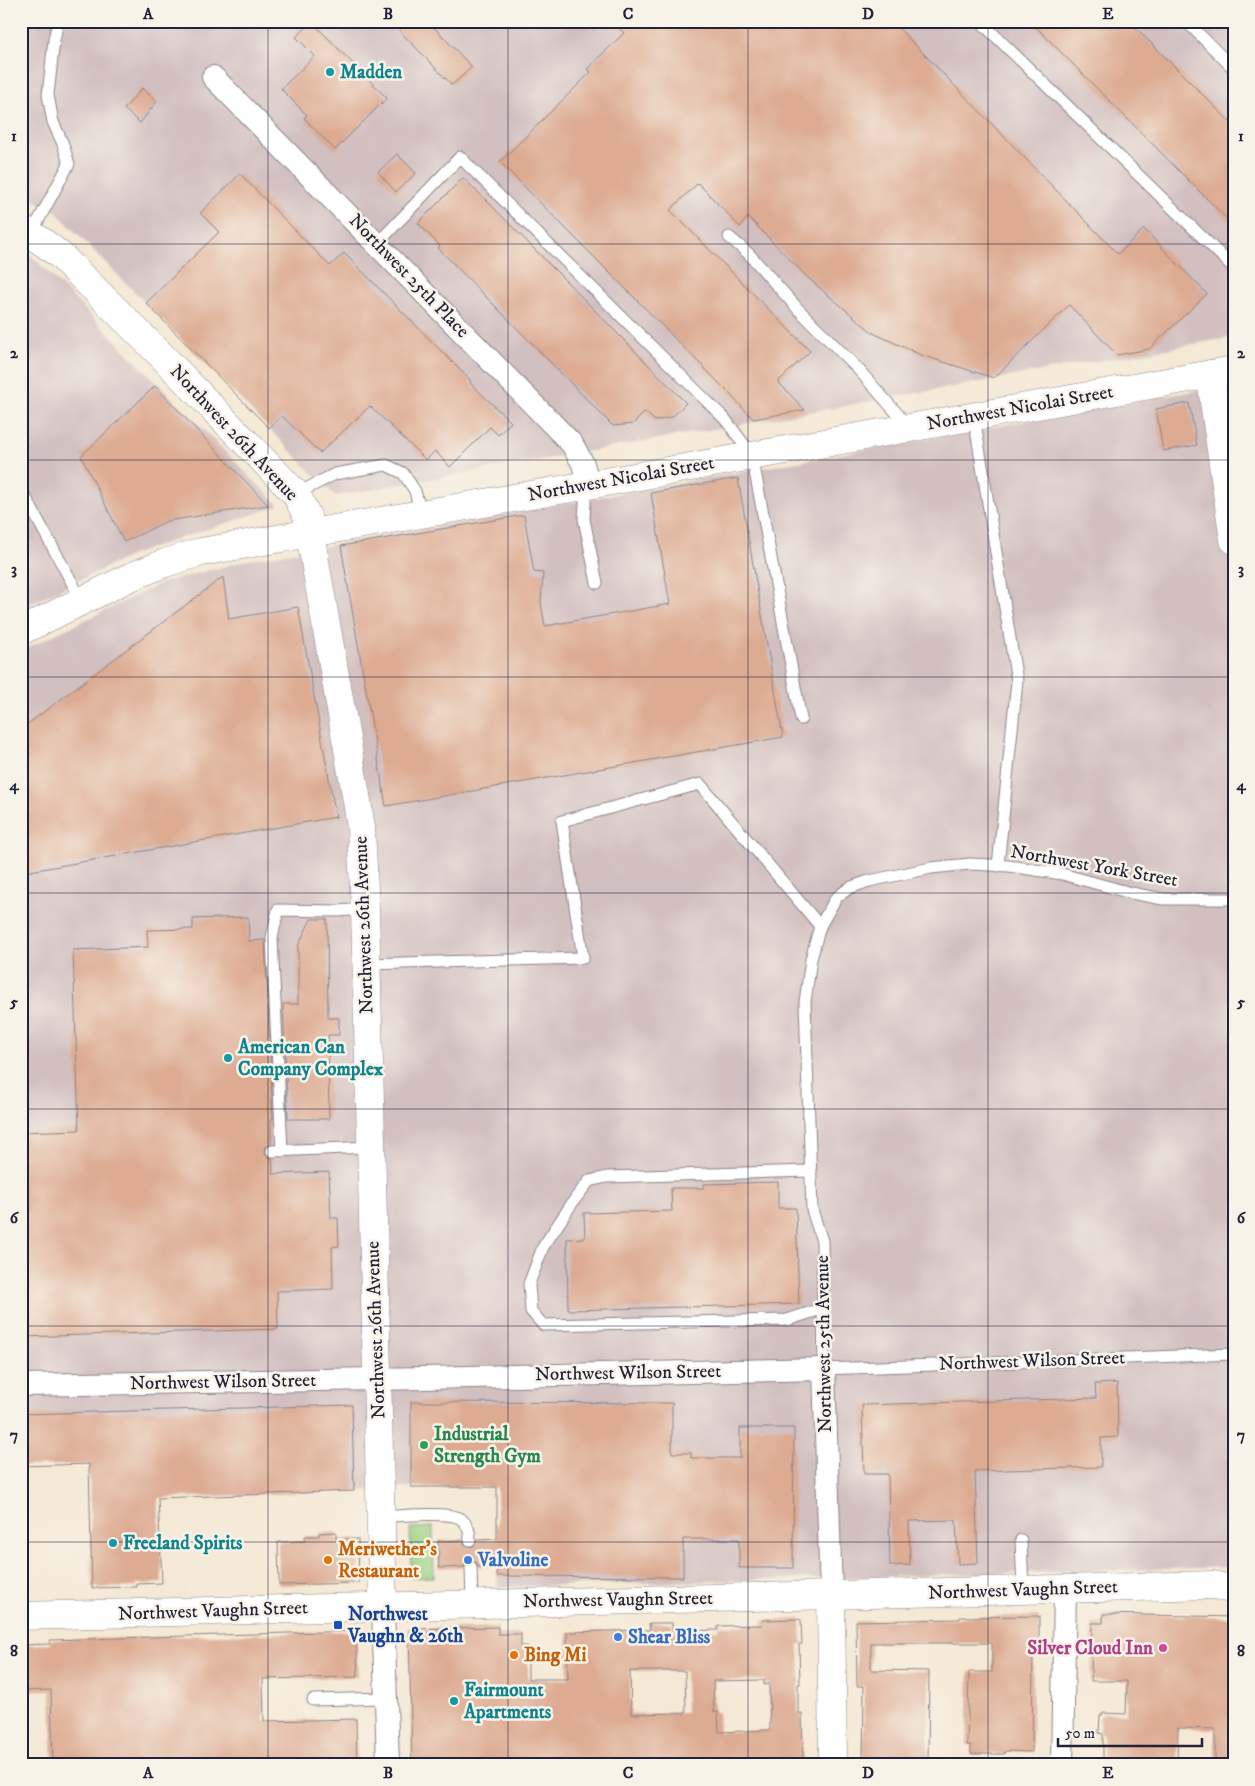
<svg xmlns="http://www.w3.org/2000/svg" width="1255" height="1786" font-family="'IM FELL DW Pica',serif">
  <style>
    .industrial { fill: #d2bfc0 }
    .green { fill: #9cd183; stroke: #5f7a5f }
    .building { fill: #ddaa92; fill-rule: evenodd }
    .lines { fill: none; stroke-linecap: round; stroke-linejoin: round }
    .lane-casing { stroke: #8c8588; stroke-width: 13 }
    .street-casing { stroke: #8c8588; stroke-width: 24 }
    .secondary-casing { stroke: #8c8588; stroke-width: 29 }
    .lane { stroke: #fff; stroke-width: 11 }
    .street { stroke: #fff; stroke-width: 22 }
    .secondary { stroke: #fff; stroke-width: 28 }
    .grid { fill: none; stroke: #22223b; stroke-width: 1; stroke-opacity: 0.55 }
    .culture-dot { fill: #0f9aa8; stroke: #f7f3e8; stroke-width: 2 }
    .leisure-dot { fill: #2e9e5b; stroke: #f7f3e8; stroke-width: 2 }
    .food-dot { fill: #e8710a; stroke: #f7f3e8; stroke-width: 2 }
    .shop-dot { fill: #3f7fe0; stroke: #f7f3e8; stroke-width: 2 }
    .transit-dot { fill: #1a4fb4; stroke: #f7f3e8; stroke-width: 2 }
    .hotel-dot { fill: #d1479c; stroke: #f7f3e8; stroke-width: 2 }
    .labels { text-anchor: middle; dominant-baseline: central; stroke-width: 5; stroke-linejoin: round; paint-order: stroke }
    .culture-label { font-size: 19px; font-weight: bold; fill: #0d838f; stroke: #f7f3e8; text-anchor: start }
    .street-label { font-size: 19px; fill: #22223b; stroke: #f7f3e8 }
    .leisure-label { font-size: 19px; font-weight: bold; fill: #27864d; stroke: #f7f3e8; text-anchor: start }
    .food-label { font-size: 19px; font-weight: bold; fill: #c56008; stroke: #f7f3e8; text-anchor: start }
    .shop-label { font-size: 19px; font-weight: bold; fill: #366cbe; stroke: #f7f3e8; text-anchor: start }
    .transit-label { font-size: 19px; font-weight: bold; fill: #164399; stroke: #f7f3e8; text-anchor: start }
    .hotel-label { font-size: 19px; font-weight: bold; fill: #b23c85; stroke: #f7f3e8; text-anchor: end }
    .neatline { fill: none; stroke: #22223b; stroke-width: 2 }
    .grid-label { font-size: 16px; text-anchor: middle; font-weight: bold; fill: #22223b }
  </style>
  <rect width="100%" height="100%" fill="#f7f3e8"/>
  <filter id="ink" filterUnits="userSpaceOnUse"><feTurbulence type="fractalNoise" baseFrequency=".02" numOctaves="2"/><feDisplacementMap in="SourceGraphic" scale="10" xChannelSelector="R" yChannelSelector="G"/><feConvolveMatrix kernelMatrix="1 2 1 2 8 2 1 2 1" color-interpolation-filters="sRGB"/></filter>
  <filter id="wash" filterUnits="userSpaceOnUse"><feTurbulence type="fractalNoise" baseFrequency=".0096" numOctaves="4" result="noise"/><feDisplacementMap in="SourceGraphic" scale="20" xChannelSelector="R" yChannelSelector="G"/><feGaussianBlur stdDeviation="1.12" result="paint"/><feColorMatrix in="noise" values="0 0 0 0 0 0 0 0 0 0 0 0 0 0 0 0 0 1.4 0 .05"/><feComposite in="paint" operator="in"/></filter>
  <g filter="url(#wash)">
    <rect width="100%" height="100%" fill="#f5e8d4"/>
    <g class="industrial">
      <path d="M21 21H1234V337L335 496 54 210 21 194Z"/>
      <path d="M21 247 24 248 279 506 177 539 132 555 21 608Z"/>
      <path d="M1234 384V1567L497 1587V1487H411L354 1491 134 1498 132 1463 21 1466V651L162 583 248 560Z"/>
    </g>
    <path class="green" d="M433 1527 434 1577 411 1578 410 1528Z"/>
    <g id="blocks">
      <g class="building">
        <path d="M390 21H428L472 67 452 85Z"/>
        <path d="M613 21H892L1118 254 1144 229 1207 294 1149 349 1117 355 1069 305 994 378 921 355 873 333 808 278 748 217 740 227 698 183 670 210 810 351 778 382 805 410 753 419 727 391 500 162 591 72 587 69 624 33Z"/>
        <path d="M1030 21H1129L1234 126V226Z"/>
        <path d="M312 22 387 98 335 150 304 118 307 115 281 89 315 56 296 37Z"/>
        <path d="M142 88 157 101 140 123 124 109Z"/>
        <path d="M397 154 416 173 396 192 378 172Z"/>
        <path d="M240 174 330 266 344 253 471 381 470 383 511 422 498 435 490 427 450 467 435 451 426 460 370 406 320 453 282 416 269 428 146 303 219 232 200 213Z"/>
        <path d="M463 178 486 200 686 403 672 417 655 421 645 412 633 424 613 426 438 248 440 246 418 223Z"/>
        <path d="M155 386 268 505 167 521 124 542 81 456Z"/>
        <path d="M1189 403 1197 445 1163 451 1156 409Z"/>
        <path d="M738 478 783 737 386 806 341 546 524 515 534 572 543 573 541 603 545 626 670 604 651 493Z"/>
        <path d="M223 577 229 619 298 607 336 817 25 872 21 849V729Z"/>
        <path d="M248 917 249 941 265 940 273 1119H271V1144L266 1147 265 1152 268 1157 272 1158 273 1174 329 1172 331 1218H338L339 1246 332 1247 333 1289 277 1291 278 1329 21 1337V1132L79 1130 73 950 148 947 147 930 193 929V919Z"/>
        <path d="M311 919H327L328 1018H339V1035H328L329 1119H288L283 1004H298V946Z"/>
        <path d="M778 1182V1208H796L799 1304 568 1310 567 1239 585 1238 584 1213 672 1211 671 1188H704V1184Z"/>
        <path d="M1117 1383 1118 1437 1101 1438V1467L975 1471 978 1563 958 1564 956 1520 909 1521 910 1565 890 1566 888 1474H864L862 1405 1096 1398 1095 1384Z"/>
        <path d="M411 1402 672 1403V1453H691V1458H740V1428H794L793 1568H739V1539H683V1577L497 1576V1566L478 1567 477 1563 471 1560 467 1561 464 1567 439 1568 438 1541 462 1540 464 1544 470 1547 474 1546 477 1540 497 1539V1487H411Z"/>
        <path d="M352 1405 354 1491 158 1498 162 1583 136 1584 137 1587 92 1588 89 1464 21 1466V1414Z"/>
        <path d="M336 1532V1539H358L359 1583 279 1585 278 1542 305 1541V1536H319V1533Z"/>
        <path d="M1103 1614 1234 1617V1765H1215V1729L1178 1728 1177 1765H1114V1762H1103V1734L1099 1733 1100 1715H1103V1713L1126 1714 1127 1681H1091L1092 1623H1103Z"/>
        <path d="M1039 1616V1644H1033L1032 1752 1005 1751 1004 1754H971V1745H967L969 1672H992V1643H871V1670L929 1671 928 1763H924V1765H863L864 1686H857L856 1621 960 1619V1617Z"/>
        <path d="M798 1619 801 1620 802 1644H799L800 1684H798V1713H802L803 1765H412L409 1629 498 1627V1634H521V1646H528V1679H568L567 1632 650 1630 649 1623H672V1631L718 1630V1626L763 1625 762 1620ZM630 1671H685L686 1713 631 1714ZM764 1680V1685L769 1684 770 1730 719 1732 718 1712H714L713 1681Z"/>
        <path d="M356 1631 358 1677 263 1679 264 1721 356 1719 357 1765H53L51 1690 21 1691V1645L50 1644V1640Z"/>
      </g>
    </g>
  </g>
  <g filter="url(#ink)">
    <use href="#blocks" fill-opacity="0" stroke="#8c8588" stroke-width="1"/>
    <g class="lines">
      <defs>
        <g id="lane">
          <path d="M980 21 1234 268"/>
          <path d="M1186 21 1234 69"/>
          <path d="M31 234 69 164 63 144 53 122 48 95 54 40 58 21"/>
          <path d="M729 237 749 254 798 309 858 369 909 427"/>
          <path d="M377 244 460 157 725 419 752 455 801 719"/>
          <path d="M974 417 1017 681 998 866"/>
          <path d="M586 486 584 519 597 583"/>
          <path d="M21 489 82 601"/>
          <path d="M296 494 335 474 386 465 403 473 415 491 421 514"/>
          <path d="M1234 899H1163L1131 893 1062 874 1009 866 970 864 931 868 869 881 849 888 836 898 820 926 811 959 805 1002 812 1210 822 1241 824 1369 1234 1354"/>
          <path d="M367 964 583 958 562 821 700 784 820 926"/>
          <path d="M272 1151 371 1147"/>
          <path d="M282 1151 272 938 278 910 338 911 365 909"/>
          <path d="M811 1171 607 1177 589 1181 575 1199 543 1247 529 1284 531 1311 543 1325 787 1320 824 1308"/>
          <path d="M381 1517C397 1516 449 1511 461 1519 468 1524 470 1532 470 1540"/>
          <path d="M1021 1540 1023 1590"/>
          <path d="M471 1567 472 1604"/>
          <path d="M313 1700 386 1698"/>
        </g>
        <g id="street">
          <path d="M213 77 572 444 583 464 589 485"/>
          <path d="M21 1385 377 1379 824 1369 831 1595"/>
          <path d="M383 1606 388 1765"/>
          <path d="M1062 1765 1065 1588"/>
        </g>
        <g id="secondary">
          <path d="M21 228 44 243 61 256 162 356 296 494 307 516 357 801 361 828 365 909 383 1606"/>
          <path d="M1210 374 1234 540"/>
          <path d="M21 631 128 578 165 563 201 552 589 485 1234 370"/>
          <path d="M831 1595 833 1765"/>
          <path d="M21 1616 1214 1585 1234 1590"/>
        </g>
      </defs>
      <use href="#lane" class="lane-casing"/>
      <use href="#street" class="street-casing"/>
      <use href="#secondary" class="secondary-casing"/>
      <use href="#lane" class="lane"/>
      <use href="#street" class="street"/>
      <use href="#secondary" class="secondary"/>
    </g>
  </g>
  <path class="grid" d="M268 21V1765M508 21V1765M748 21V1765M988 21V1765M21 244H1234M21 460H1234M21 677H1234M21 893H1234M21 1109H1234M21 1326H1234M21 1542H1234"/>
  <g class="culture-dot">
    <circle cx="330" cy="72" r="5"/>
    <circle cx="228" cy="1058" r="5"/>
    <circle cx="113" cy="1543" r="5"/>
    <circle cx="454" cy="1701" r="5"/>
  </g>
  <circle class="leisure-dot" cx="424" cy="1445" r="5"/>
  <g class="food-dot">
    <circle cx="328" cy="1560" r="5"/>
    <circle cx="514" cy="1655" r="5"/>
  </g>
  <g class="shop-dot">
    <circle cx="468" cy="1560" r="5"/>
    <circle cx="618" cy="1637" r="5"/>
  </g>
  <rect class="transit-dot" x="333" y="1620" width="10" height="10" rx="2.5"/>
  <circle class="hotel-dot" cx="1163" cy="1648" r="5"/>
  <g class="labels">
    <g class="culture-label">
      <text x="340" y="72">Madden</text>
      <text x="238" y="1047">American Can<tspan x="238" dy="22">Company Complex</tspan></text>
      <text x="123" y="1543">Freeland Spirits</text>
      <text x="464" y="1690">Fairmount<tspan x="464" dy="22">Apartments</tspan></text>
    </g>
    <g class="street-label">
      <text transform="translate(409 276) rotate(46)">Northwest 25th Place</text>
      <text transform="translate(1020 408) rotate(-10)">Northwest Nicolai Street</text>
      <text transform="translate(234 433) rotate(47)">Northwest 26th Avenue</text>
      <text transform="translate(621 479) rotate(-10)">Northwest Nicolai Street</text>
      <text transform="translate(1094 866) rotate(10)">Northwest York Street</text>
      <text transform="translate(364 925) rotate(-92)">Northwest 26th Avenue</text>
      <text transform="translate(376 1330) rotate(-92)">Northwest 26th Avenue</text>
      <text transform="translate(824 1344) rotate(-91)">Northwest 25th Avenue</text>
      <text transform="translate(1032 1361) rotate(-2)">Northwest Wilson Street</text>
      <text transform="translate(628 1373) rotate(-1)">Northwest Wilson Street</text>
      <text transform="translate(223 1382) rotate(-1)">Northwest Wilson Street</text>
      <text transform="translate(1023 1590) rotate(-2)">Northwest Vaughn Street</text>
      <text transform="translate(618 1600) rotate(-1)">Northwest Vaughn Street</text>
      <text transform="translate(213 1611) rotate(-2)">Northwest Vaughn Street</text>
    </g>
    <g class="leisure-label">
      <text x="434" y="1434">Industrial<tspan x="434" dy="22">Strength Gym</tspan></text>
    </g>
    <g class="food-label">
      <text x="338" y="1549">Meriwether's<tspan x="338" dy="22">Restaurant</tspan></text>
      <text x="524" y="1655">Bing Mi</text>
    </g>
    <g class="shop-label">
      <text x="478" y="1560">Valvoline</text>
      <text x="628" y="1637">Shear Bliss</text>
    </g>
    <g class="transit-label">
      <text x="348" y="1614">Northwest<tspan x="348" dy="22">Vaughn &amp; 26th</tspan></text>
    </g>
    <g class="hotel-label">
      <text x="1153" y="1648">Silver Cloud Inn</text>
    </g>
  </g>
  <rect width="1255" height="1786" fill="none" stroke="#f7f3e8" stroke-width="55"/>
  <path d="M1058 1738v8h144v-8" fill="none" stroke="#22223b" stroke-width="2.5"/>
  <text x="1065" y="1738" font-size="15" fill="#22223b" stroke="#f7f3e8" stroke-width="4" paint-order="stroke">50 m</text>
  <rect x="28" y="28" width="1200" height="1730" class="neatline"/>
  <g class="grid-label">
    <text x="148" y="19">A</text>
    <text x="388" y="19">B</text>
    <text x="628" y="19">C</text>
    <text x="868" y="19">D</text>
    <text x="1108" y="19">E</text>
    <text x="14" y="141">1</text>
    <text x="1241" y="141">1</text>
    <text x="14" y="358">2</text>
    <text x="1241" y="358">2</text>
    <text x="14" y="574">3</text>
    <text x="1241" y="574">3</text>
    <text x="14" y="790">4</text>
    <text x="1241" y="790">4</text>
    <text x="14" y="1007">5</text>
    <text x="1241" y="1007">5</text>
    <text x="14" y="1223">6</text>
    <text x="1241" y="1223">6</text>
    <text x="14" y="1440">7</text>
    <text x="1241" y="1440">7</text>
    <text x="14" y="1656">8</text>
    <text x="1241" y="1656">8</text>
    <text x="148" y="1778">A</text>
    <text x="388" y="1778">B</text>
    <text x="628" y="1778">C</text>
    <text x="868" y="1778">D</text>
    <text x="1108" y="1778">E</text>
  </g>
</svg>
